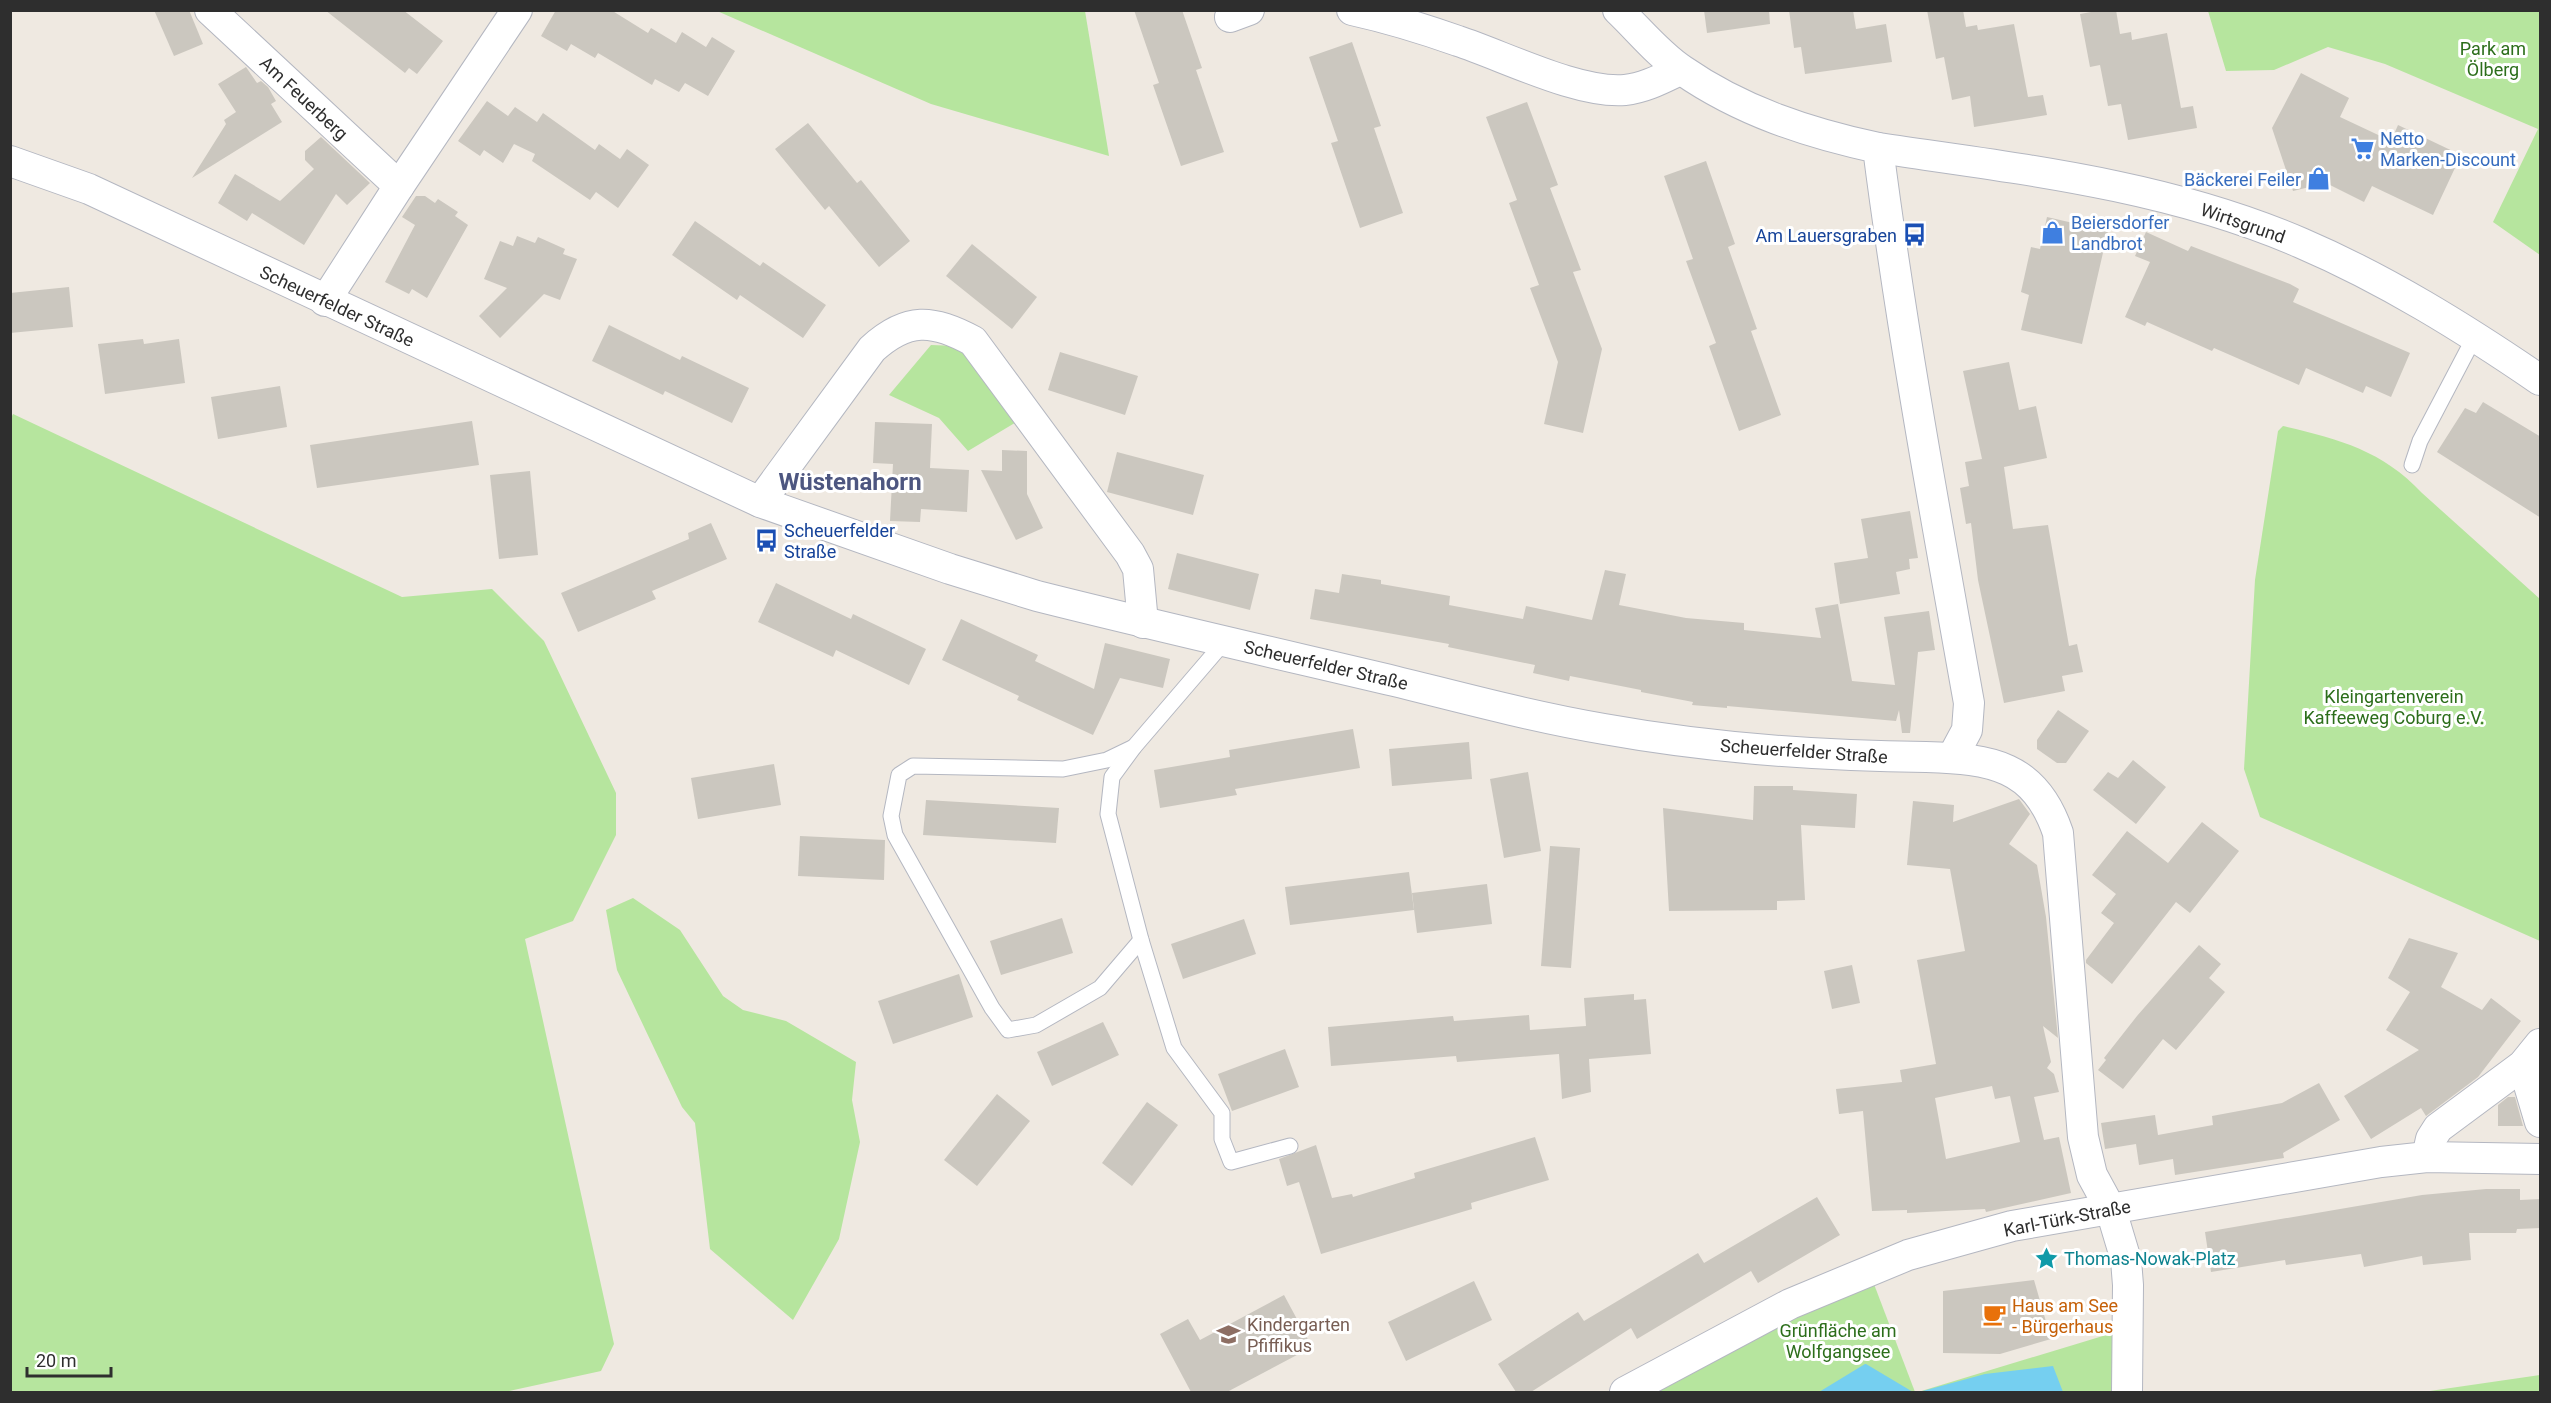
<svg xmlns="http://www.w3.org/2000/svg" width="2551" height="1403" font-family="Roboto,sans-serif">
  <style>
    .green { fill: #b6e59e }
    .water { fill: #75cff0 }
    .building { fill: #cbc7bf; fill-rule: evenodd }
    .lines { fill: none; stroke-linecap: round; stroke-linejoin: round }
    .service-casing { stroke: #b4b7c1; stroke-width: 17 }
    .minor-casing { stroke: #b4b7c1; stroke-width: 32 }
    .service { stroke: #fff; stroke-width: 15 }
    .minor { stroke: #fff; stroke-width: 30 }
    .labels { text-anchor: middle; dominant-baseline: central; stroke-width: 6; stroke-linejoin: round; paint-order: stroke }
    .park-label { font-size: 18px; fill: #2c6e1b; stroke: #fff }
    .street-label { font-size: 18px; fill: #2e2e2e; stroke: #fff }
    .shop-label { font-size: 18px; fill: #366cbe; stroke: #fff; text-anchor: start }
    .transit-label { font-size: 18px; fill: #164399; stroke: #fff; text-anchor: end }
    .culture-label { font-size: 18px; fill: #0d838f; stroke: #fff; text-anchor: start }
    .food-label { font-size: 18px; fill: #c56008; stroke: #fff; text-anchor: start }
    .education-label { font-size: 18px; fill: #785e54; stroke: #fff; text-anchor: start }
    .district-label { font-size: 24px; font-weight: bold; fill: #4d5680; stroke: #fff }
  </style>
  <rect width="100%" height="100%" fill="#efe9e1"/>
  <g class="green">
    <path d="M717 11H1085L1109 156 931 104Z"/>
    <path d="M2208 11H2540V255L2493 222 2538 129 2385 64 2328 47 2274 70 2226 71Z"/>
    <path d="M931 345 957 346 1018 421 968 451 939 418 889 395Z"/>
    <path d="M13 414 402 597 492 589 544 641 616 793V835L573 921 525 939 614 1344 601 1371 505 1392H11L10 420Z"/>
    <path d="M2283 426C2338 439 2382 450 2422 493L2540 599V941L2260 817 2244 769 2255 580 2278 431Z"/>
    <path d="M633 898 680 930 723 996 743 1010 786 1021 856 1062 852 1100 860 1142 839 1239 793 1320 710 1249 695 1123 682 1107 617 970 606 910Z"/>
    <path d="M1869 1271 1915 1392H1625Z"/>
    <path d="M2116 1332 2114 1392H1918Z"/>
    <path d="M2540 1375V1392H2423Z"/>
  </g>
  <g class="water">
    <path d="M1865 1364H1866L1913 1392H1819Z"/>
    <path d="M2053 1366 2063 1392H1919L1985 1374Z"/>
  </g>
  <g class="building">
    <path d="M154 10H189L203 44 174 56Z"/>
    <path d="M325 10H403L443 41 417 74 409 68 405 73Z"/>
    <path d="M556 10H611L648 33 651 28 676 43 682 32 706 47 712 37 735 51 708 96 685 83 679 92 655 79 652 85 598 53 595 58 571 44 567 51 541 36Z"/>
    <path d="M1134 10H1182L1202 68 1196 70 1224 152 1181 166 1153 85 1159 83Z"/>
    <path d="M1704 10H1769L1770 24 1707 33Z"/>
    <path d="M1789 10H1853L1856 29 1886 24 1892 62 1805 74 1801 47 1794 48Z"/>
    <path d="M1927 10H1963L1966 27 1977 25 1978 30 2014 24 2028 97 2043 95 2047 115 1974 127 1970 96 1952 100 1944 57 1936 59Z"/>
    <path d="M2102 10H2116L2120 34 2131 32 2132 40 2167 33 2181 108 2193 106 2197 128 2128 140 2121 104 2108 106 2100 65 2090 67 2080 14Z"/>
    <path d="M1352 42 1381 126 1374 128 1403 213 1360 228 1331 143 1338 141 1309 57Z"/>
    <path d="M246 67 257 83 261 81 268 87 276 101 271 104 282 122 192 178 226 124 224 120 236 112 218 84Z"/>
    <path d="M2301 73 2349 98 2340 117 2391 141 2398 125 2461 155 2433 215 2372 186 2364 202 2326 183 2293 191 2272 128Z"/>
    <path d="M487 101 508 116 515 107 537 122 543 113 595 150 599 144 620 159 627 149 649 165 618 208 596 192 590 200 532 161 535 154 514 144 503 163 484 150 480 156 458 141Z"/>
    <path d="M1527 102 1558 185 1550 188 1581 270 1573 272 1602 349 1583 433 1544 424 1558 362 1530 288 1539 285 1509 203 1517 200 1486 117Z"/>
    <path d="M808 123 857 183 861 180 910 241 879 267 829 206 825 210 775 149Z"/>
    <path d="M321 137 370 183 347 205 336 194 304 245 252 213 247 221 218 203 235 174 280 201 314 169 305 160V151Z"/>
    <path d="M1706 161 1735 244 1728 247 1757 329 1751 331 1781 415 1739 431 1709 346 1716 343 1686 261 1693 259 1664 176Z"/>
    <path d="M416 196H425L435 203 438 199 458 212 455 216 468 225 427 298 412 289 409 294 385 282 415 225 402 217Z"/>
    <path d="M2047 217 2108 231 2082 344 2021 330 2029 295 2021 292 2031 247 2040 249Z"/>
    <path d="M695 221 760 266 763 262 826 305 803 338 740 295 737 300 672 255Z"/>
    <path d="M2146 232 2188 251 2191 246 2290 284 2299 289 2293 302 2410 353 2391 397 2366 386 2363 393 2306 368 2299 385 2214 348 2212 351 2147 322 2145 326 2125 317 2150 262 2135 256Z"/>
    <path d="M517 236 535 243 538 237 565 249 563 254 577 259 560 300 544 294 500 338 479 316 507 288 484 279 500 241 513 246Z"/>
    <path d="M972 244 1037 297 1012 329 946 276Z"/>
    <path d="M69 287 73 327 10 333V293Z"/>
    <path d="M609 325 680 360 682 356 749 388 732 423 665 391 663 395 592 361Z"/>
    <path d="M143 339 144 344 179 339 185 383 105 394 98 344Z"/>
    <path d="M1060 352 1138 376 1125 415 1048 390Z"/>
    <path d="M2009 362 2019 410 2036 406 2047 458 2004 467 2013 529 2048 525 2069 646 2077 644 2083 672 2062 676 2065 691 2004 703 1978 580 1971 523 1966 524 1960 488 1969 486 1965 462 1982 459 1963 371Z"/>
    <path d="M280 386 287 427 218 439 211 397Z"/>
    <path d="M2483 402 2541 437V518L2437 452 2465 408 2476 413Z"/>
    <path d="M472 421 479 465 317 488 310 445Z"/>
    <path d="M875 422 932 424 930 468 969 470 967 512 921 509 920 522 890 521 893 464 873 463Z"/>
    <path d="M1002 450 1027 451V494L1043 528 1016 540 981 470 1002 471Z"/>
    <path d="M1117 452 1204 475 1193 515 1107 492Z"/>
    <path d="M530 471 538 555 499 559 490 475Z"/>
    <path d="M1910 511 1918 558 1909 559 1910 569 1896 572 1900 594 1840 604 1834 563 1868 558 1861 519Z"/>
    <path d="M711 523 727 559 652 591 656 599 578 632 561 593 689 539 688 533Z"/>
    <path d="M1177 553 1259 574 1250 610 1168 589Z"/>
    <path d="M1605 570 1626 574 1619 605 1686 618 1744 623V630L1821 638 1815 608 1838 604 1852 681 1895 685 1884 617 1929 611 1935 650 1918 652 1910 733H1902L1899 710 1896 721 1727 706V708L1692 705 1693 702 1641 692V690L1570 676 1569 681 1533 673 1535 665 1448 647 1449 644 1310 619 1315 589 1339 593 1342 574 1381 580V584L1450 596 1449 605 1523 619 1526 606 1592 620Z"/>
    <path d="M776 583 851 619 853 614 926 649 909 685 836 650 833 657 758 622Z"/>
    <path d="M961 619 1038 655 1035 661 1094 689 1105 643 1170 659 1163 688 1120 678 1093 735 1017 700 1019 696 942 660Z"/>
    <path d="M2058 710 2089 731 2066 763H2057L2037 749V740Z"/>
    <path d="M1353 729 1360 768 1235 789 1237 795 1160 808 1154 770 1230 757 1229 750Z"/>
    <path d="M1469 742 1472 779 1392 786 1389 749Z"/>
    <path d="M2133 760 2166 787 2136 824 2093 790 2108 772 2118 778Z"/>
    <path d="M774 764 781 805 698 819 691 778Z"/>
    <path d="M1528 772 1541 851 1504 858 1490 779Z"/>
    <path d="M1754 786H1793V790L1857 794 1855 828 1801 825 1805 900 1777 901V910L1669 911 1663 808 1753 820Z"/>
    <path d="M2019 799 2030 814 2009 844 2037 865 2046 917 2058 1038 2043 1026 2051 1062 2047 1068 2054 1074 2059 1092 2034 1097 2044 1140 2059 1137 2071 1193 1986 1212 1985 1209 1907 1213V1210L1872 1211 1863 1111 1839 1114 1836 1089 1902 1082 1900 1070 1936 1064 1917 960 1965 951 1950 869 1907 865 1913 801 1954 805 1953 822ZM1992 1086 1995 1099 2010 1096 2020 1142 1946 1159 1935 1098Z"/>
    <path d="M926 800 1059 808 1056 843 923 835Z"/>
    <path d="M2202 822 2239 851 2190 913 2176 902 2112 984 2086 963V960L2114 923 2101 913 2116 894 2092 875 2127 831 2168 863Z"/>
    <path d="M800 836 885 840 884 880 798 876Z"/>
    <path d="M1550 846 1580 848 1571 968 1541 966Z"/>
    <path d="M1409 872 1414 910 1290 925 1285 887Z"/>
    <path d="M1487 884 1492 924 1417 933 1412 893Z"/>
    <path d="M1062 918 1073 953 1001 975 990 941Z"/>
    <path d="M1244 919 1256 954 1183 979 1171 944Z"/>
    <path d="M2409 938 2458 953 2441 987 2482 1010 2491 998 2521 1021 2478 1077 2426 1116 2421 1108 2371 1139 2344 1096 2419 1050 2386 1030 2410 992 2388 978Z"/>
    <path d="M2199 945 2221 964 2209 978 2225 992 2176 1050 2163 1039 2123 1089 2098 1070 2106 1060 2104 1058 2137 1016Z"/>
    <path d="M1852 965 1860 1003 1832 1009 1824 971Z"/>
    <path d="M959 974 973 1017 893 1044 878 1001Z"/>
    <path d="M1634 994V1000L1646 999 1651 1054 1589 1059 1591 1092 1562 1099 1559 1054 1457 1062 1456 1056 1331 1066 1328 1027 1453 1016 1454 1021 1529 1015 1530 1030 1586 1026 1584 998Z"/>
    <path d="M1103 1022 1119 1055 1052 1086 1037 1052Z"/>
    <path d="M1285 1049 1299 1087 1232 1111 1218 1074Z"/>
    <path d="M2319 1083 2340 1120 2283 1153 2284 1158 2175 1175 2173 1159 2139 1165 2136 1144 2105 1149 2101 1123 2155 1115 2158 1135 2213 1125 2212 1116 2282 1103Z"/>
    <path d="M997 1094 1030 1121 977 1186 944 1160Z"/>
    <path d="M2508 1097H2515L2523 1126H2498V1105Z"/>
    <path d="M1147 1102 1178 1125 1132 1186 1102 1163Z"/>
    <path d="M1535 1137 1549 1180 1471 1203 1472 1209 1321 1254 1299 1182 1287 1186 1279 1159 1316 1145 1332 1198 1352 1194 1353 1197 1415 1178 1414 1173Z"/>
    <path d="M2486 1189H2520V1200L2541 1199V1228L2517 1229 2516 1233H2469L2471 1260 2423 1265 2422 1256 2364 1267 2361 1254 2286 1265 2285 1260 2211 1272 2205 1232 2422 1195Z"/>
    <path d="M1817 1197 1840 1235 1758 1283 1751 1271 1637 1339 1631 1328 1531 1392H1516L1498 1364 1578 1312 1584 1321 1698 1253 1704 1263Z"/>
    <path d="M2034 1280 2051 1339 2000 1354 1943 1353V1291Z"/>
    <path d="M1474 1281 1492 1320 1406 1361 1388 1322Z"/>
    <path d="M1284 1295 1312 1347 1227 1392H1191L1160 1334 1188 1319 1200 1340Z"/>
  </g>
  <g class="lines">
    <defs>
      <g id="service">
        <path d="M2412 465 2420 441 2475 336"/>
        <path d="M1225 641 1134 747 1112 777 1108 814 1141 940 1174 1048 1222 1113V1139L1231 1162 1290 1146"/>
        <path d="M1134 747 1107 760 1063 769 913 766 899 775 891 816 895 835 992 1008 1008 1030 1036 1025 1100 988 1141 940"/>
      </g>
      <g id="minor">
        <path d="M210 10 399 186"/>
        <path d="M1352 10C1388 18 1424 29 1458 41 1504 56 1578 94 1625 90 1645 88 1663 78 1680 70"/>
        <path d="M1618 10C1639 30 1659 55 1682 70 1741 111 1808 133 1878 148 1902 334 1936 518 1969 703L1967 730 1952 758"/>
        <path d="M1230 17 1249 10"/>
        <path d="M1878 148C2021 169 2167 185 2301 243 2385 279 2464 328 2540 380"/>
        <path d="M10 161 89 189 760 502 950 569 1037 596C1156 626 1275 653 1394 681 1463 698 1533 717 1604 729 1710 748 1818 756 1926 757 1991 759 2035 765 2058 833L2083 1137 2092 1175 2111 1210 2126 1260 2128 1285 2127 1392"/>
        <path d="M325 301 399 186 517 10"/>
        <path d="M760 502 872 349C907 317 933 319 973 341L1130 554 1138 569 1143 623"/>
        <path d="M2523 1065 2540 1122"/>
        <path d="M2427 1157 2431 1139 2438 1128 2523 1065 2540 1044"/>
        <path d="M1625 1392 1790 1304 1908 1255 2012 1226 2381 1162 2427 1157 2540 1159"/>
      </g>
    </defs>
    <use href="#service" class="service-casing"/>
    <use href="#minor" class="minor-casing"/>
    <use href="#service" class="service"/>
    <use href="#minor" class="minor"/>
  </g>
  <defs>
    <symbol id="supermarket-bare" viewBox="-9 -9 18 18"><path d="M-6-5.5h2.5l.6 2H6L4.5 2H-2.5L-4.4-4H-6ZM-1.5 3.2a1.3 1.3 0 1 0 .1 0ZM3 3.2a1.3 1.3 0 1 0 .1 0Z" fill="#3f7fe0" stroke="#fff" stroke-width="2.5" paint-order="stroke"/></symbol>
    <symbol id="shop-bare" viewBox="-9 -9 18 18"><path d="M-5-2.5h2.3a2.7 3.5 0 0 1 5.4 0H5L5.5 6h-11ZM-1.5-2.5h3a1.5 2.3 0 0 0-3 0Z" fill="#3f7fe0" stroke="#fff" stroke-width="2.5" paint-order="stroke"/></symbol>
    <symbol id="bus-bare" viewBox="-9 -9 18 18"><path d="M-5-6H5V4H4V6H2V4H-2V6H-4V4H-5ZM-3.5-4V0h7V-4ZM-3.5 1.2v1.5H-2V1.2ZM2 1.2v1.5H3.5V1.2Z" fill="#1a4fb4" stroke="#fff" stroke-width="2.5" paint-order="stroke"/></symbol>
    <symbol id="sight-bare" viewBox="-9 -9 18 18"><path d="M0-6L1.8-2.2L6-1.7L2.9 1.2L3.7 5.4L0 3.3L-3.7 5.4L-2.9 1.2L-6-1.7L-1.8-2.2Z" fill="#0f9aa8" stroke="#fff" stroke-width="2.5" paint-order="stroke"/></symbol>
    <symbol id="cafe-bare" viewBox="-9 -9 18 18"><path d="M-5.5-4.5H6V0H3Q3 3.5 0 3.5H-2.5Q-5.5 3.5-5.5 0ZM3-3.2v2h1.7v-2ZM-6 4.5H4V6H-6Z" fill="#e8710a" stroke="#fff" stroke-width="2.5" paint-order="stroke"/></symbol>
    <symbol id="school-bare" viewBox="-9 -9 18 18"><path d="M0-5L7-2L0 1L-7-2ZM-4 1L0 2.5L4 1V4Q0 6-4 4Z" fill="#8d6e63" stroke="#fff" stroke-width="2.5" paint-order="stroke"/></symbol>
  </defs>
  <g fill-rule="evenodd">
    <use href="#supermarket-bare" x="2346" y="132" width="33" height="33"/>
    <use href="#shop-bare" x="2302" y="162" width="33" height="33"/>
    <use href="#shop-bare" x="2036" y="216" width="33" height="33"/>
    <use href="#bus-bare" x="1898" y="218" width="33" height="33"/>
    <use href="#bus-bare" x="750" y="524" width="33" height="33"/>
    <use href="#sight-bare" x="2030" y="1242" width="33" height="33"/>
    <use href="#cafe-bare" x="1978" y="1298" width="33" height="33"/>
    <use href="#school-bare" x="1212" y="1318" width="33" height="33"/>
  </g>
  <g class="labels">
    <g class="park-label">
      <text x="2493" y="48">Park am<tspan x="2493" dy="21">Ölberg</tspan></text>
      <text x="2394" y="696">Kleingartenverein<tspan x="2394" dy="21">Kaffeeweg Coburg e.V.</tspan></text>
      <text x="1838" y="1330">Grünfläche am<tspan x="1838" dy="21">Wolfgangsee</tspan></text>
    </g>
    <g class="street-label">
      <text transform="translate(304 98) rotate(43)">Am Feuerberg</text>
      <text transform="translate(2243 223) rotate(19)">Wirtsgrund</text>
      <text transform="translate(337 306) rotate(25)">Scheuerfelder Straße</text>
      <text transform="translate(1326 665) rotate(13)">Scheuerfelder Straße</text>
      <text transform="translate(1804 751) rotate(4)">Scheuerfelder Straße</text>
      <text transform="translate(2067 1218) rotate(-11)">Karl-Türk-Straße</text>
    </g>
    <g class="shop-label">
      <text x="2380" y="138">Netto<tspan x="2380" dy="21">Marken-Discount</tspan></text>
      <text x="2301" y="179" text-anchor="end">Bäckerei Feiler</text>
      <text x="2071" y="222">Beiersdorfer<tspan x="2071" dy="21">Landbrot</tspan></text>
    </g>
    <g class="transit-label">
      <text x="1897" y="235">Am Lauersgraben</text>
      <text x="784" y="530" text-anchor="start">Scheuerfelder<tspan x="784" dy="21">Straße</tspan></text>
    </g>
    <g class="culture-label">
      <text x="2064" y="1258">Thomas-Nowak-Platz</text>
    </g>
    <g class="food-label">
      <text x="2012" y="1305">Haus am See<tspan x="2012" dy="21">- Bürgerhaus</tspan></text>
    </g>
    <g class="education-label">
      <text x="1247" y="1324">Kindergarten<tspan x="1247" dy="21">Pfiffikus</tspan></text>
    </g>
    <g class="district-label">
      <text x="850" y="482">Wüstenahorn</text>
    </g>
  </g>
  <rect width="2551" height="1403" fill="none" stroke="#2e2e2e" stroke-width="24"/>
  <path d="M27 1367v9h84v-9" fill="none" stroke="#2e2e2e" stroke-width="3"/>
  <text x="36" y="1367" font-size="18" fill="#2e2e2e" stroke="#ffffff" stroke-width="4.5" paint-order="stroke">20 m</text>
</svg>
